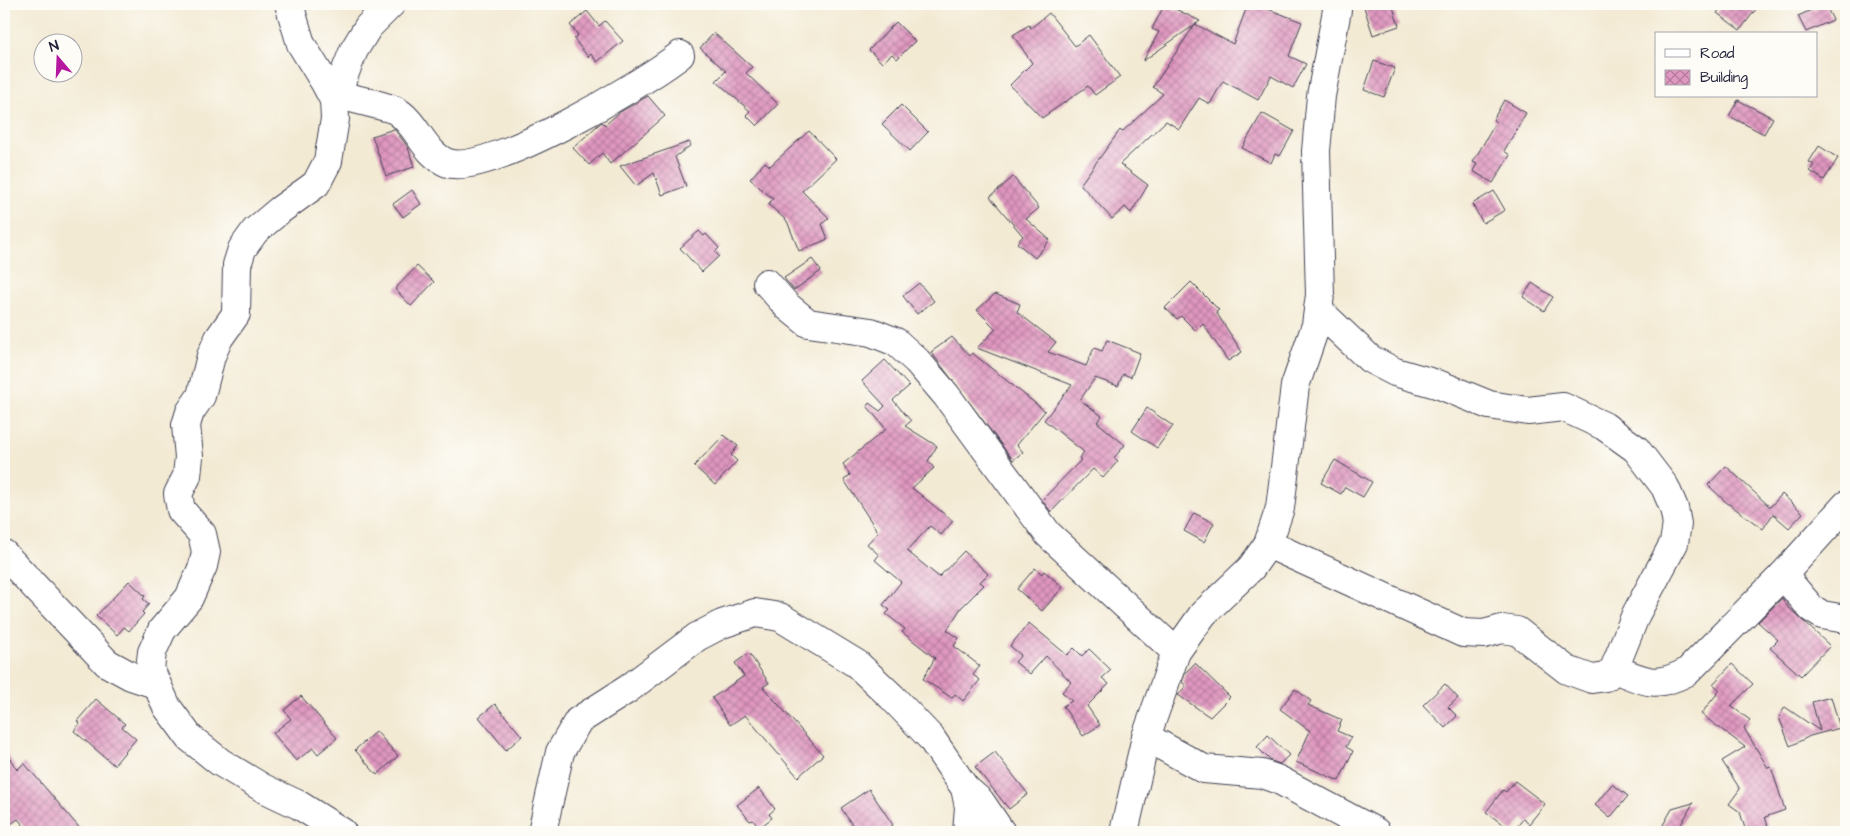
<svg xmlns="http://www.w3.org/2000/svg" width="1850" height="836" font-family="'Architects Daughter',sans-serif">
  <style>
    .building { fill: url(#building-cross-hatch) }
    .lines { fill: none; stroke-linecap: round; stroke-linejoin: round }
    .minor-casing { stroke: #414052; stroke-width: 30 }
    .minor { stroke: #fff; stroke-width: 28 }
  </style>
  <defs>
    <pattern id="building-cross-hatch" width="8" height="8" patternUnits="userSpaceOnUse" patternTransform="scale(1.25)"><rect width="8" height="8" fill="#e097c0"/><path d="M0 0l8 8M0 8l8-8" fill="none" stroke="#b57b9d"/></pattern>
  </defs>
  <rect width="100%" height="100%" fill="#fdfcf7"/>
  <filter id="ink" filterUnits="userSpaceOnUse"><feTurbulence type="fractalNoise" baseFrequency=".02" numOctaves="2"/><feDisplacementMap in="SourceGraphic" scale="10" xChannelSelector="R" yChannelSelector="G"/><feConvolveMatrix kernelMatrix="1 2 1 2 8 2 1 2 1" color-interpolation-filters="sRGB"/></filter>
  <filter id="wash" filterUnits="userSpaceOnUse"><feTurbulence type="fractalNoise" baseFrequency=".0096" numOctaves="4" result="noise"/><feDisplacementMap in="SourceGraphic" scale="20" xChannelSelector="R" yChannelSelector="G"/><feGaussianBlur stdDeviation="1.12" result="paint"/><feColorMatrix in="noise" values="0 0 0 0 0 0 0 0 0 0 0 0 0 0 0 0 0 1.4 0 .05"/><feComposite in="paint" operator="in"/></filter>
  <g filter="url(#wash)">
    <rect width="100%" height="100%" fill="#f3ead4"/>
    <g id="blocks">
      <g class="building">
        <path d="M1165 4 1200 21 1143 61 1159 32 1152 29Z"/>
        <path d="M1248 4H1255L1302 22 1289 56 1306 64 1293 88 1271 76 1258 100 1223 81 1210 104 1199 98 1179 129 1166 121 1120 164 1148 185 1131 213 1125 207 1112 219 1081 185 1082 182 1120 130 1122 132 1163 94 1153 87 1195 24 1233 44Z"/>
        <path d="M1363 4H1392L1399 26 1373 35Z"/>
        <path d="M1724 4H1760L1740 30 1717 13Z"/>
        <path d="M1825 4 1833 20 1806 32 1798 16Z"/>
        <path d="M587 11 599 26 605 21 623 41 597 62 591 54 588 57 574 39 578 35 570 25Z"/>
        <path d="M1049 13 1075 46 1089 35 1120 77 1095 95 1088 86 1042 118 1010 85 1032 63 1013 35 1029 25 1031 28Z"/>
        <path d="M896 22 915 41 897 59 892 54 882 63 869 50Z"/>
        <path d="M714 33 752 67 746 73 778 104 757 126 746 115 750 111 716 81 726 71 700 48Z"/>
        <path d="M1374 61 1395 68 1384 97 1364 90Z"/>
        <path d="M648 96 665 116 610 164 602 153 589 165 573 148 598 125 602 122 605 125 620 112Z"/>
        <path d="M1504 100 1526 113 1504 151 1510 155 1493 183 1473 171 1477 164 1473 162 1496 122 1493 120Z"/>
        <path d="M1738 100 1773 118 1764 134 1729 116Z"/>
        <path d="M901 105 928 132 910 151 882 124Z"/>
        <path d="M1262 113 1294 131 1280 156 1275 154 1271 163 1242 148Z"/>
        <path d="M394 129 408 147 414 167 386 176 372 136Z"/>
        <path d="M809 131 836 159 802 191 829 218 822 224 828 239 799 251 787 221 768 204 773 199 750 179 765 162 770 166Z"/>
        <path d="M689 142 691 145 675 157 686 186 662 195 654 173 636 186 620 166Z"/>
        <path d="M1819 146 1838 158 1824 180 1810 171 1814 165 1809 162Z"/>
        <path d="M1013 177 1039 208 1026 219 1050 240 1035 258 1017 243 1023 236 990 197Z"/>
        <path d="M412 190 421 204 403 217 393 204Z"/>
        <path d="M1494 191 1505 210 1483 223 1472 204Z"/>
        <path d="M699 231 704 236 706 234 719 248 715 252 719 256 702 272 680 248Z"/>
        <path d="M812 259 821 271 794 290 784 278Z"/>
        <path d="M417 266 434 282 411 306 395 289Z"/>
        <path d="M1191 282 1219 310 1216 312 1242 352 1228 361 1203 324 1196 331 1181 316 1177 319 1165 308Z"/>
        <path d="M919 283 934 301 917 314 903 296Z"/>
        <path d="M1532 283 1553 297 1544 311 1523 297Z"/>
        <path d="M995 294 1020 304 1017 312 1056 342 1048 352 1086 366 1094 348 1102 351 1107 340 1140 353 1131 377 1123 374 1118 386 1095 378 1080 400 1102 416 1097 422 1125 445 1114 458 1118 461 1103 478 1093 469 1051 512 1042 500 1081 460 1079 458 1084 452 1044 420 1072 385 977 348 996 329 977 310Z"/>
        <path d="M952 337 970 356 972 353 1045 411 1017 445 1023 452 1013 460 931 352Z"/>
        <path d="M885 360 909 386 893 400 911 421 905 426 937 446 928 461 934 468 912 488 953 521 941 535 930 526 907 551 939 577 964 551 988 574 980 582 984 585 961 608 947 630 959 638 954 646 980 666 973 675 980 680 963 701 955 694 952 698 923 679 935 658 902 632 905 629 886 614 890 610 883 605 901 582 875 560 879 555 867 544 878 532 844 480 850 475 843 464 886 429 867 406 869 403 880 411 885 406 862 381Z"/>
        <path d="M1147 408 1173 426 1157 448 1132 431Z"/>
        <path d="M724 435 738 446 731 455 737 461 715 485 694 466Z"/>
        <path d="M1335 460 1372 482 1363 497 1345 487 1341 494 1321 483Z"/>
        <path d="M1726 466 1770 507 1782 494 1803 513 1789 528 1773 514 1763 529 1726 502 1708 485Z"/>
        <path d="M1194 513 1214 523 1204 542 1184 531Z"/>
        <path d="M1035 568 1042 574 1044 571 1063 587 1042 611 1017 589Z"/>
        <path d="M129 581 145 596 143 599 149 604 142 612 144 614 129 631 124 627 117 635 96 616Z"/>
        <path d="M1782 598 1787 606 1830 646 1801 676 1770 648 1778 640 1758 622Z"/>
        <path d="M1029 623 1067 655 1074 648 1082 656 1089 649 1111 670 1102 678 1109 684 1087 706 1100 725 1083 736 1063 706 1072 701 1062 692 1071 682 1046 656 1030 674 1015 662 1021 655 1010 646Z"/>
        <path d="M749 653 769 683 763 687 823 755 798 777 745 715 730 725 712 698 744 676 735 663Z"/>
        <path d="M1195 663 1230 697 1210 717 1178 695 1186 686 1182 682 1186 672Z"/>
        <path d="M1732 664 1753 684 1731 706 1750 720 1744 728 1768 768 1771 767 1785 810 1765 817 1770 832H1746L1740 812 1729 804 1740 789 1722 761 1745 747 1701 714 1720 690 1713 684Z"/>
        <path d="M1445 684 1458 698 1448 707 1457 716 1445 728 1423 705Z"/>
        <path d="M1295 689 1311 701 1308 705 1342 720 1337 731 1351 737 1346 747 1353 751 1339 781 1296 762 1310 731 1280 709Z"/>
        <path d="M301 696 337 738 318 754 313 748 296 761 273 733 291 719 284 710Z"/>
        <path d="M1831 697 1840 728 1810 736 1790 746 1779 717 1785 707 1820 731 1812 702Z"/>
        <path d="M96 699 125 724 122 727 136 739 114 765 74 731 80 723 77 721Z"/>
        <path d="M495 704 522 736 506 750 479 717Z"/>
        <path d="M376 731 398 756 377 775 355 750Z"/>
        <path d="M1268 735 1289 755 1280 764 1271 761 1257 747Z"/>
        <path d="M4 749 17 770 24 763 83 832H29L18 819 4 829Z"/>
        <path d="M995 752 1028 794 1009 809 975 767Z"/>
        <path d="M1515 781 1545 804 1529 824 1523 819 1513 832 1486 812 1503 790 1506 792Z"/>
        <path d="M1612 784 1628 796 1610 818 1595 805Z"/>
        <path d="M759 788 775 809 769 814 772 818 759 828 753 820 750 821 737 805Z"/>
        <path d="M869 789 893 825 882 832H857L841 808Z"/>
        <path d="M1693 803 1677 832H1659L1672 809Z"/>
      </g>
    </g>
  </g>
  <g filter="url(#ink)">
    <use href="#blocks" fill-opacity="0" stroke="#414052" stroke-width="1"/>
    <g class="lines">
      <defs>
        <g id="minor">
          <path d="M289 4 301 44 325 83 334 100 335 119 328 161 316 184 280 210 255 231 242 249 237 265 236 314 219 338 211 356 201 396 190 412 186 425 189 457 187 476 178 494 181 510 202 534 206 552 203 566 189 598 162 630 152 652 150 669 167 707 190 738 220 762 263 788 299 805 342 832"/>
          <path d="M336 94C348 98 392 107 398 112 417 124 425 155 448 163 487 177 646 82 680 55"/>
          <path d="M334 100 354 50 368 27 391 4"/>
          <path d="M767 283 787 306 808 323 871 332 896 342 917 361 946 395 1048 534 1176 652"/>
          <path d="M1268 544 1463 633 1484 634 1502 629 1517 631 1567 670 1592 679 1606 677 1614 669 1636 614 1674 543 1677 524 1674 508 1665 487 1636 449 1604 426 1563 407 1528 411 1489 405 1440 385 1395 372 1370 359 1318 310"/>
          <path d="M4 554 107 663 131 676 155 684"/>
          <path d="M1783 575 1811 608 1822 615 1846 619"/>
          <path d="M1614 669C1646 681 1654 689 1687 672L1783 575 1846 505"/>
          <path d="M1146 737 1204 769 1262 774 1279 780 1376 832"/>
          <path d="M965 788 980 801 1001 832"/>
          <path d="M542 832 560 752 578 721 628 689 697 637 722 624 755 613 780 617 857 664 892 697 931 738 965 788 969 807 967 832"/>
          <path d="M1124 832 1146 737 1176 652 1203 614 1251 568 1268 544 1280 508 1295 386 1316 325 1320 295 1316 151 1321 96 1337 10"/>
        </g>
      </defs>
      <use href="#minor" class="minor-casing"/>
      <use href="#minor" class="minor"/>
    </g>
  </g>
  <rect width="1850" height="836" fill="none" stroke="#fdfcf7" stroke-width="20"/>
  <rect x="1655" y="32" width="162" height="65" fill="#fdfcf7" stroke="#a5a5ac"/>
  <rect x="1665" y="49" width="25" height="8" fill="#ffffff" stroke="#a5a5ac"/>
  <text x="1700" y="58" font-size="15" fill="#22223b">Road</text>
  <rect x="1665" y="70" width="25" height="15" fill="url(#building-cross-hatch)" stroke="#a5a5ac"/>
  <text x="1700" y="82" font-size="15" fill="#22223b">Building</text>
  <g transform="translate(58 58) rotate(341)"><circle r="24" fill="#fdfcf7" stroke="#a5a5ac"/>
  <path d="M0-4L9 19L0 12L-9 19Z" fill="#b5179e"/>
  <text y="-8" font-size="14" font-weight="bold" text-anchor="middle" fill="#22223b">N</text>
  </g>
</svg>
